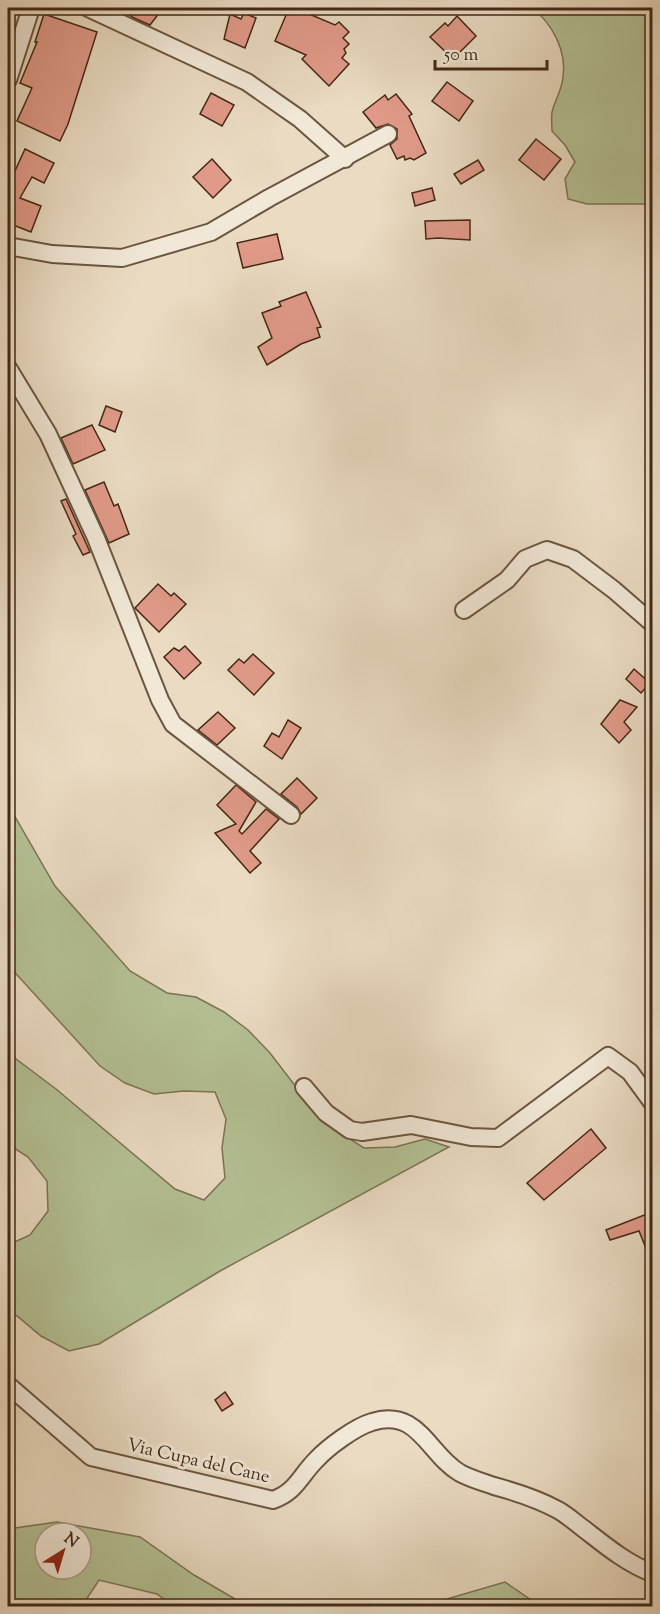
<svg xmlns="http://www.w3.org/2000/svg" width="660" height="1614" font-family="'Sorts Mill Goudy',serif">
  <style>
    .green { fill: #b4c195; stroke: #7b7455; stroke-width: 1.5; fill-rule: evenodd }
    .building { fill: #e19a89; stroke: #422815; stroke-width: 1.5 }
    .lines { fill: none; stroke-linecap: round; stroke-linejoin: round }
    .street-casing { stroke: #6c5540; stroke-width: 20 }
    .street { stroke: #f1e8d7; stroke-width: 16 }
    .labels { text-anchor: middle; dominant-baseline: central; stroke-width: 6; stroke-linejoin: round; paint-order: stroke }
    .street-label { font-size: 18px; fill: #422815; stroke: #f1e8d7 }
  </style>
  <rect width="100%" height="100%" fill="#eadbc2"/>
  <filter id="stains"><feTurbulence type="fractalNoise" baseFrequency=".00333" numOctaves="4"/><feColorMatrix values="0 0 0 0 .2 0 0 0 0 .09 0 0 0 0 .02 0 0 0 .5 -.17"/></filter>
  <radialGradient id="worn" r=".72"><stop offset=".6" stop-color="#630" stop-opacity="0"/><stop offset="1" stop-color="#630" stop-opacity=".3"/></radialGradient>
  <g class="green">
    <path d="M532 8H652V204H587L568 199 565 179 575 162 565 145 552 131C552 125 551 118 552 112 555 100 562 90 563 77 567 51 552 23 532 8Z"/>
    <path d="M8 800 10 808 55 886 130 971 167 993 196 997 224 1012 248 1030 270 1053 323 1122 364 1148 395 1147 425 1139 449 1147 220 1271 99 1344 69 1351 41 1336 17 1316 8 1313V1245L30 1235 48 1211 47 1181 28 1157 8 1144V1053L56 1089 175 1189 204 1200 225 1178 222 1148 226 1119 215 1092 184 1091 154 1094 125 1083 100 1066 8 965Z"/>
    <path d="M57 1522 140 1537 194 1575 247 1606H173L157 1594 99 1580 82 1606H8V1529ZM45 1533H81V1569H45Z"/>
    <path d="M505 1582 540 1606H423Z"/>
  </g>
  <g class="building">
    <path d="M120 8H163L150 25 134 18Z"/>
    <path d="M289 8H295L335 25 339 22 349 32 343 38 349 44 344 49 346 53 342 58 349 64 329 86 302 59 306 55 275 41Z"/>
    <path d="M244 13 256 18 245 48 224 39 230 14 241 19Z"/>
    <path d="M44 14 97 32 68 124 60 141 17 121 32 88 20 83 37 42H35Z"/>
    <path d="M457 16 476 36 456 56H450L430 37 445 23 448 26Z"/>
    <path d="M447 82 473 101 459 121 432 101Z"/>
    <path d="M211 93 234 105 222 126 200 114Z"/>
    <path d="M396 94 412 114 409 116 426 153 414 160 410 158 405 160 404 156 397 159 390 145 397 139V129L388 124 376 128 363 112 385 95 388 100Z"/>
    <path d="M536 139 561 159 544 180 519 160Z"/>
    <path d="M25 149 54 163 44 183 32 177 20 198 41 206 31 232 8 223V186Z"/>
    <path d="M212 159 231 180 213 198 193 177Z"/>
    <path d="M478 160 484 170 461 184 454 174Z"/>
    <path d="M432 188 435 200 415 206 412 193Z"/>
    <path d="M470 220V240L438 238 426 239 425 221Z"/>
    <path d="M277 234 283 259 243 268 237 243Z"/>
    <path d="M306 292 321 327 317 328 320 337 301 344 267 365 258 347 272 338 262 313 281 306 279 302Z"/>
    <path d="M106 406 122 412 115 432 99 425Z"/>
    <path d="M92 425 105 450 73 464 61 438Z"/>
    <path d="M104 482 114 506 118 504 129 534 109 543 85 490Z"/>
    <path d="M66 499 90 552 83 555 73 536 76 534 61 501Z"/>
    <path d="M158 584 171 596 174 593 186 604 159 632 135 608Z"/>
    <path d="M185 646 201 663 184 679 164 657 174 648 179 651Z"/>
    <path d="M253 654 274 673 254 695 228 670 239 659 244 663Z"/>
    <path d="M634 669 650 683 641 693 626 679Z"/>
    <path d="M620 700 637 707 624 722 631 730 619 743 601 724Z"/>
    <path d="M218 712 235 728 217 745 198 730Z"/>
    <path d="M288 720 301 728 282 759 264 746 272 733 279 737Z"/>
    <path d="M297 778 317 798 301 814 297 807 281 794Z"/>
    <path d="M236 785 256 802 239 831 242 834 266 809 279 819 250 851 261 863 250 873 215 833 236 824 217 805Z"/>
    <path d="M591 1129 606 1148 544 1200 527 1183Z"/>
    <path d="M652 1212V1263L639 1231 610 1240 606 1230Z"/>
    <path d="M225 1392 233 1404 222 1411 215 1400Z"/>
  </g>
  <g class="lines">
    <defs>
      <g id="street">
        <path d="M88 8 247 82 300 119 345 159"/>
        <path d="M8 80 31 8"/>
        <path d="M8 246 52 254 122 258 211 232 269 198 388 134"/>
        <path d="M8 368 48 434 96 538 160 700 173 724 291 815"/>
        <path d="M464 610 507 580 525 559 547 550 573 559 614 590 652 623"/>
        <path d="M304 1087 326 1113 350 1130 362 1132 411 1125 471 1137 498 1138 608 1056 630 1072 652 1102"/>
        <path d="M8 1385 91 1457 273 1500C296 1492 300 1476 316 1460 328 1447 355 1427 372 1422 418 1407 428 1454 460 1473 471 1479 483 1482 494 1486 516 1492 538 1499 558 1510 567 1515 576 1523 584 1529 606 1546 626 1563 652 1573"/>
      </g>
    </defs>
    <use href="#street" class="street-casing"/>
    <use href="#street" class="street"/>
  </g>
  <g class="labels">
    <g class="street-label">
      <text transform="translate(198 1462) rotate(13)">Via Cupa del Cane</text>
    </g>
  </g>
  <rect width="660" height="1614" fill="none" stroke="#eadbc2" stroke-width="30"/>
  <rect x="9" y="9" width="642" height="1596" fill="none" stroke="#422815" stroke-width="3"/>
  <rect x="15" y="15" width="630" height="1584" fill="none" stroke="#422815" stroke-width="1.5"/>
  <g transform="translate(63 1551) rotate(37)"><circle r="28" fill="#f1e8d7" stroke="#ab9b89" stroke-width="1.5"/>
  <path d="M0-4.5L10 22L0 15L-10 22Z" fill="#8f2418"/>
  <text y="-9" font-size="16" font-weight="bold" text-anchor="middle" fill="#422815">N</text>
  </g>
  <path d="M435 60v9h112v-9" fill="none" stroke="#422815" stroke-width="3"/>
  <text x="444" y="60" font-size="18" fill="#422815" stroke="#f1e8d7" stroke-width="4.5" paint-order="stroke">50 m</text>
  <rect width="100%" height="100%" filter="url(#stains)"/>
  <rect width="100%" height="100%" fill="url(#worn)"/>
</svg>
